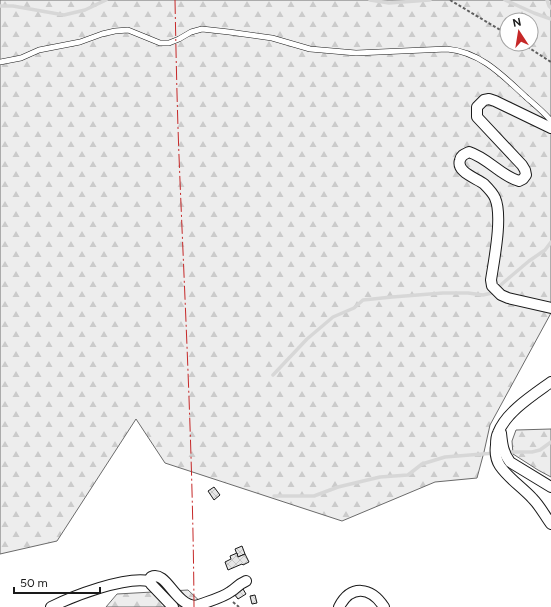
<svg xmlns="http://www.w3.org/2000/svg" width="551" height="607" font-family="Figtree,sans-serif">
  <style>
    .forest { fill: url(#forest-firs); stroke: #6a6a6a; fill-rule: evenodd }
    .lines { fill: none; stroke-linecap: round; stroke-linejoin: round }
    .stream { stroke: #d7d7d7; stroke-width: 3.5 }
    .building { fill: url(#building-cross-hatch); stroke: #1a1a1a }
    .service-casing { stroke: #1a1a1a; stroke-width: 6 }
    .minor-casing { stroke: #1a1a1a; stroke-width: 12 }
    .path { stroke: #5f5f5f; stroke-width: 2; stroke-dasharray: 3 2; stroke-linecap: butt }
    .service { stroke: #fff; stroke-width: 5 }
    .minor { stroke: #fff; stroke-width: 10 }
    .power { stroke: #c62828; stroke-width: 1; stroke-dasharray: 14 3 2 3; stroke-linecap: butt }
  </style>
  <defs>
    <pattern id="forest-firs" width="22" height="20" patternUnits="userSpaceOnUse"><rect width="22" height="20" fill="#ededed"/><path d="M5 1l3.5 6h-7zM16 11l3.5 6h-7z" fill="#cbcbcb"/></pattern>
    <pattern id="building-cross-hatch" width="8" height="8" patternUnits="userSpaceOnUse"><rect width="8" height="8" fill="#e6e6e6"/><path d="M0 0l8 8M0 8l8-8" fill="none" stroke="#c5c5c5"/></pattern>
  </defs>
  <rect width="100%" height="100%" fill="#fff"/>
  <g class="forest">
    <path d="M0 0H551V313L490 425 484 452 477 478 435 482 342 521 165 463 136 419 57 541 0 554ZM507 20H531V44H507Z"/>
    <path d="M551 429V477L538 470 513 454 512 441 516 430Z"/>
    <path d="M188 590 206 607H106L117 594Z"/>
  </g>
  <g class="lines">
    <g class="stream">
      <path d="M370 0 389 3 430 0"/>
      <path d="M505 0 534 13 551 19"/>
      <path d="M547 0 549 6 551 8"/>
      <path d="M0 6H13L64 15 85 10 106 0"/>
      <path d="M273 375 307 339 333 317 354 308 363 300 392 297 443 293H468L483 295 492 293 503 283 529 261 545 250 551 242"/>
      <path d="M507 452H532L540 450 551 442"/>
      <path d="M274 496H314L338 487 380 477 408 475 422 464 445 457 495 453"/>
    </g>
  </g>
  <g class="building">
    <path d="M214 487 220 495 214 500 208 491Z"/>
    <path d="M242 546 245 554 238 557 235 549Z"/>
    <path d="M237 553 238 557 245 554 249 562 243 565 242 564 228 570 225 562 231 559 230 556Z"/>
    <path d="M243 589 246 594 238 599 234 594Z"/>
    <path d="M255 595 257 603 252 604 250 596Z"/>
  </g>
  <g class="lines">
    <defs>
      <path id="service" d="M0 62 21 58 39 50 80 42 102 34 115 31 128 30 160 43H169L179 39 191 32 202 29 229 32 272 38 310 49 356 53 447 49C481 52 503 76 527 98 535 105 545 113 551 121"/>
      <g id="minor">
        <path d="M551 128 495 101 489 99 484 100 477 107V117L522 165 525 170 526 175 523 179 519 181C501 176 488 158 469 152 465 154 461 155 460 160 456 172 476 178 484 184 488 188 493 193 495 198 503 216 494 260 491 280L492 286 501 295 508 298 551 308"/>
        <path d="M551 382C533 395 506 412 498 433 496 437 496 441 496 445 495 452 496 460 500 466 509 479 522 487 533 499 540 506 545 516 551 524"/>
        <path d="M501 433C502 443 503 453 510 462L551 487"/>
        <path d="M51 607C73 596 125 576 149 581"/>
        <path d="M173 607 151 584 149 581 151 577C167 570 174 605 196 606 206 602 222 598 230 592 237 588 237 585 246 581"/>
        <path d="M339 607C351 584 371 587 384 607"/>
      </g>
    </defs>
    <use href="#service" class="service-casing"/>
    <use href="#minor" class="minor-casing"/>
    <g class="path">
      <path d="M450 0 507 34"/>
      <path d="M523 44 551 62"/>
      <path d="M233 602 239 607"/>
    </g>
    <use href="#service" class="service"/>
    <use href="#minor" class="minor"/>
    <path class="power" d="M175 0C176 52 177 104 179 156 185 306 193 456 194 607"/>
  </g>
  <g transform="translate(519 32) rotate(348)"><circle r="19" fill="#ffffff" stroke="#a3a3a3"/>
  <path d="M0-3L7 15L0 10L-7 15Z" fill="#c62828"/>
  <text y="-6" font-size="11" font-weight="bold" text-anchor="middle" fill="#1a1a1a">N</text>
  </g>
  <path d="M14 587v6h86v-6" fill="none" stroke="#1a1a1a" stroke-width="2"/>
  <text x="20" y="587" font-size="12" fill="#1a1a1a" stroke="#ffffff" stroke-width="3" paint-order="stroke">50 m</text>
</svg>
